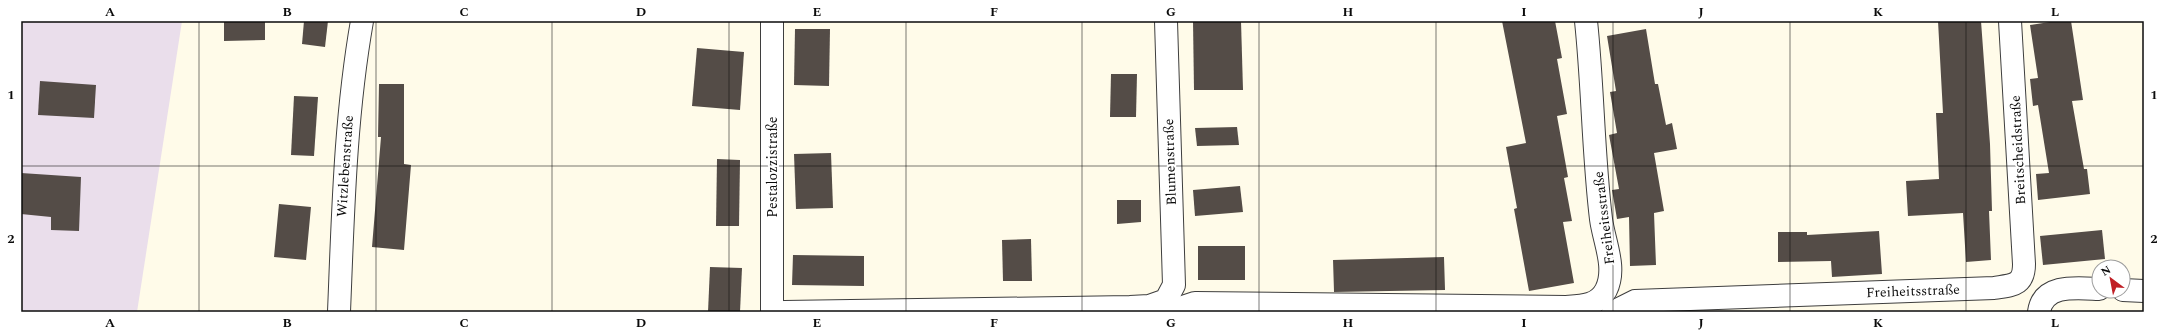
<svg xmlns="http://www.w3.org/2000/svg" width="2165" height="333" font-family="Spectral,serif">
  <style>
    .industrial { fill: #eadeeb }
    .building { fill: #544c47 }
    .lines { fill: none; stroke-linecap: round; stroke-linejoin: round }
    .street-casing { stroke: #3e3e3e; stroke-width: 24 }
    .street { stroke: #fff; stroke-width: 22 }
    .grid { fill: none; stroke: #0b0b0b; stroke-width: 1; stroke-opacity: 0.55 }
    .labels { text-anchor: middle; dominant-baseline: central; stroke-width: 4; stroke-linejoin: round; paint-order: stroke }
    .street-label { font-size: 14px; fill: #0b0b0b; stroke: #fff }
    .neatline { fill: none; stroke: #0b0b0b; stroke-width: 1.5 }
    .grid-label { font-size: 13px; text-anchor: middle; font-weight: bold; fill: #0b0b0b }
  </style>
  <rect width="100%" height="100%" fill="#fffbe9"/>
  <path class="industrial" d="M21 21H182L137 312H21Z"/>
  <g class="building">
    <path d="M224 21H265V40L224 41Z"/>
    <path d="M304 21H328L325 47 302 44Z"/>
    <path d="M1193 21H1241L1243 90H1194Z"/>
    <path d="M1502 21H1555L1562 58 1557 59 1567 114 1557 116 1568 177 1564 178 1572 221 1563 222 1574 283 1529 291 1514 209 1517 208 1506 147 1526 143Z"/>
    <path d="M1938 21H1981L1990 144 1992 211H1989L1991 260 1966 262 1963 213 1908 216 1906 181 1939 179 1936 113H1943Z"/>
    <path d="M2056 21H2071L2083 100 2072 101 2084 169H2087L2090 194 2038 200 2036 174 2049 173 2038 105 2033 106 2030 79 2038 78 2030 25Z"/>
    <path d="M795 29H830L829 86 794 85Z"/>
    <path d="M1646 29 1655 84H1658L1666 125 1672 123 1677 149 1654 153 1664 211 1654 213 1656 265 1630 266 1629 217 1617 219 1612 190 1619 189 1609 135 1617 133 1610 92 1616 91 1607 36Z"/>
    <path d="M697 48 744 52 740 110 692 106Z"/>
    <path d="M1111 74H1137L1136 117H1110Z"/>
    <path d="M40 81 96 85 94 118 38 115Z"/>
    <path d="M379 84H404V164L411 165 404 250 372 247 381 137H378Z"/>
    <path d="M294 96 318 97 314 156 291 155Z"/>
    <path d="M1237 127 1239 145 1197 146 1195 128Z"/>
    <path d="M831 153 833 208 796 209 794 154Z"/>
    <path d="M717 159 740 160 739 226H716Z"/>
    <path d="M21 173 81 177 79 231 51 230V217L21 214Z"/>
    <path d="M1240 186 1243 212 1195 216 1193 190Z"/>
    <path d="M1117 200H1141V222L1117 224Z"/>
    <path d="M279 204 311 207 306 260 274 257Z"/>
    <path d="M2102 230 2105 259 2043 265 2040 236Z"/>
    <path d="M1879 231 1882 274 1832 277 1831 261 1778 262V232H1807V235Z"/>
    <path d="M1031 239 1032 281H1003L1002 240Z"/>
    <rect x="1198" y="246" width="47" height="34"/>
    <path d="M793 255 864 256V286L792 285Z"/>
    <path d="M1444 257 1445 290 1334 292 1333 260Z"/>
    <path d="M710 267 742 268 740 312H708Z"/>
  </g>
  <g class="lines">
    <defs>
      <g id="street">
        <path d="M2123 290 2144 291"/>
        <path d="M339 312C343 214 345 118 362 21"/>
        <path d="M772 312V21"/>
        <path d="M784 312 1130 307 1149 306 1166 300 1174 285 1166 21"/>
        <path d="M1178 312 1183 307 1195 303 1566 307C1581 306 1598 306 1606 290 1617 268 1604 242 1601 219 1593 153 1593 87 1586 21"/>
        <path d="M1613 312 1635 301 1994 288C2012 285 2024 286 2024 264L2010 21"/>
        <path d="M2039 312C2043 283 2078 288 2099 289"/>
      </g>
    </defs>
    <use href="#street" class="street-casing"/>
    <use href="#street" class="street"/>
  </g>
  <path class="grid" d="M199 21V312M376 21V312M552 21V312M729 21V312M906 21V312M1082 21V312M1259 21V312M1436 21V312M1613 21V312M1790 21V312M1966 21V312M21 166H2144"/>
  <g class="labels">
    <g class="street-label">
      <text transform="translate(2018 150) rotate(-93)">Breitscheidstraße</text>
      <text transform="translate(1170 162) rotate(-92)">Blumenstraße</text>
      <text transform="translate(345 166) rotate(-86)">Witzlebenstraße</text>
      <text transform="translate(772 167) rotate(-90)">Pestalozzistraße</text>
      <text transform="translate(1604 218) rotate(-97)">Freiheitsstraße</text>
      <text transform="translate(1913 291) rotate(-2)">Freiheitsstraße</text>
    </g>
  </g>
  <rect width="2165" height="333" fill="none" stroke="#ffffff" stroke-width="44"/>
  <g transform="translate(2111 279) rotate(328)"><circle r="19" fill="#ffffff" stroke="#9d9d9d"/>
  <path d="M0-3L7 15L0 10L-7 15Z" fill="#c01f25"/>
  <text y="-6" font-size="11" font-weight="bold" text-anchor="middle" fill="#0b0b0b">N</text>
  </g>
  <rect x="22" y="22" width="2121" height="289" class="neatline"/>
  <g class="grid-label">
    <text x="110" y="16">A</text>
    <text x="287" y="16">B</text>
    <text x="464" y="16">C</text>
    <text x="641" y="16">D</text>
    <text x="817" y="16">E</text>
    <text x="994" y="16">F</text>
    <text x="1171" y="16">G</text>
    <text x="1348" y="16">H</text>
    <text x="1524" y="16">I</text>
    <text x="1701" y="16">J</text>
    <text x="1878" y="16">K</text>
    <text x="2055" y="16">L</text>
    <text x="11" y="99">1</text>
    <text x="2154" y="99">1</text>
    <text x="11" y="243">2</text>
    <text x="2154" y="243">2</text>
    <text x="110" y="327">A</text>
    <text x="287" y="327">B</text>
    <text x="464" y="327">C</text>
    <text x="641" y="327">D</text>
    <text x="817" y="327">E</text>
    <text x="994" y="327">F</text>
    <text x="1171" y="327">G</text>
    <text x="1348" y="327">H</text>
    <text x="1524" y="327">I</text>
    <text x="1701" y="327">J</text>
    <text x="1878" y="327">K</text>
    <text x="2055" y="327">L</text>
  </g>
</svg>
